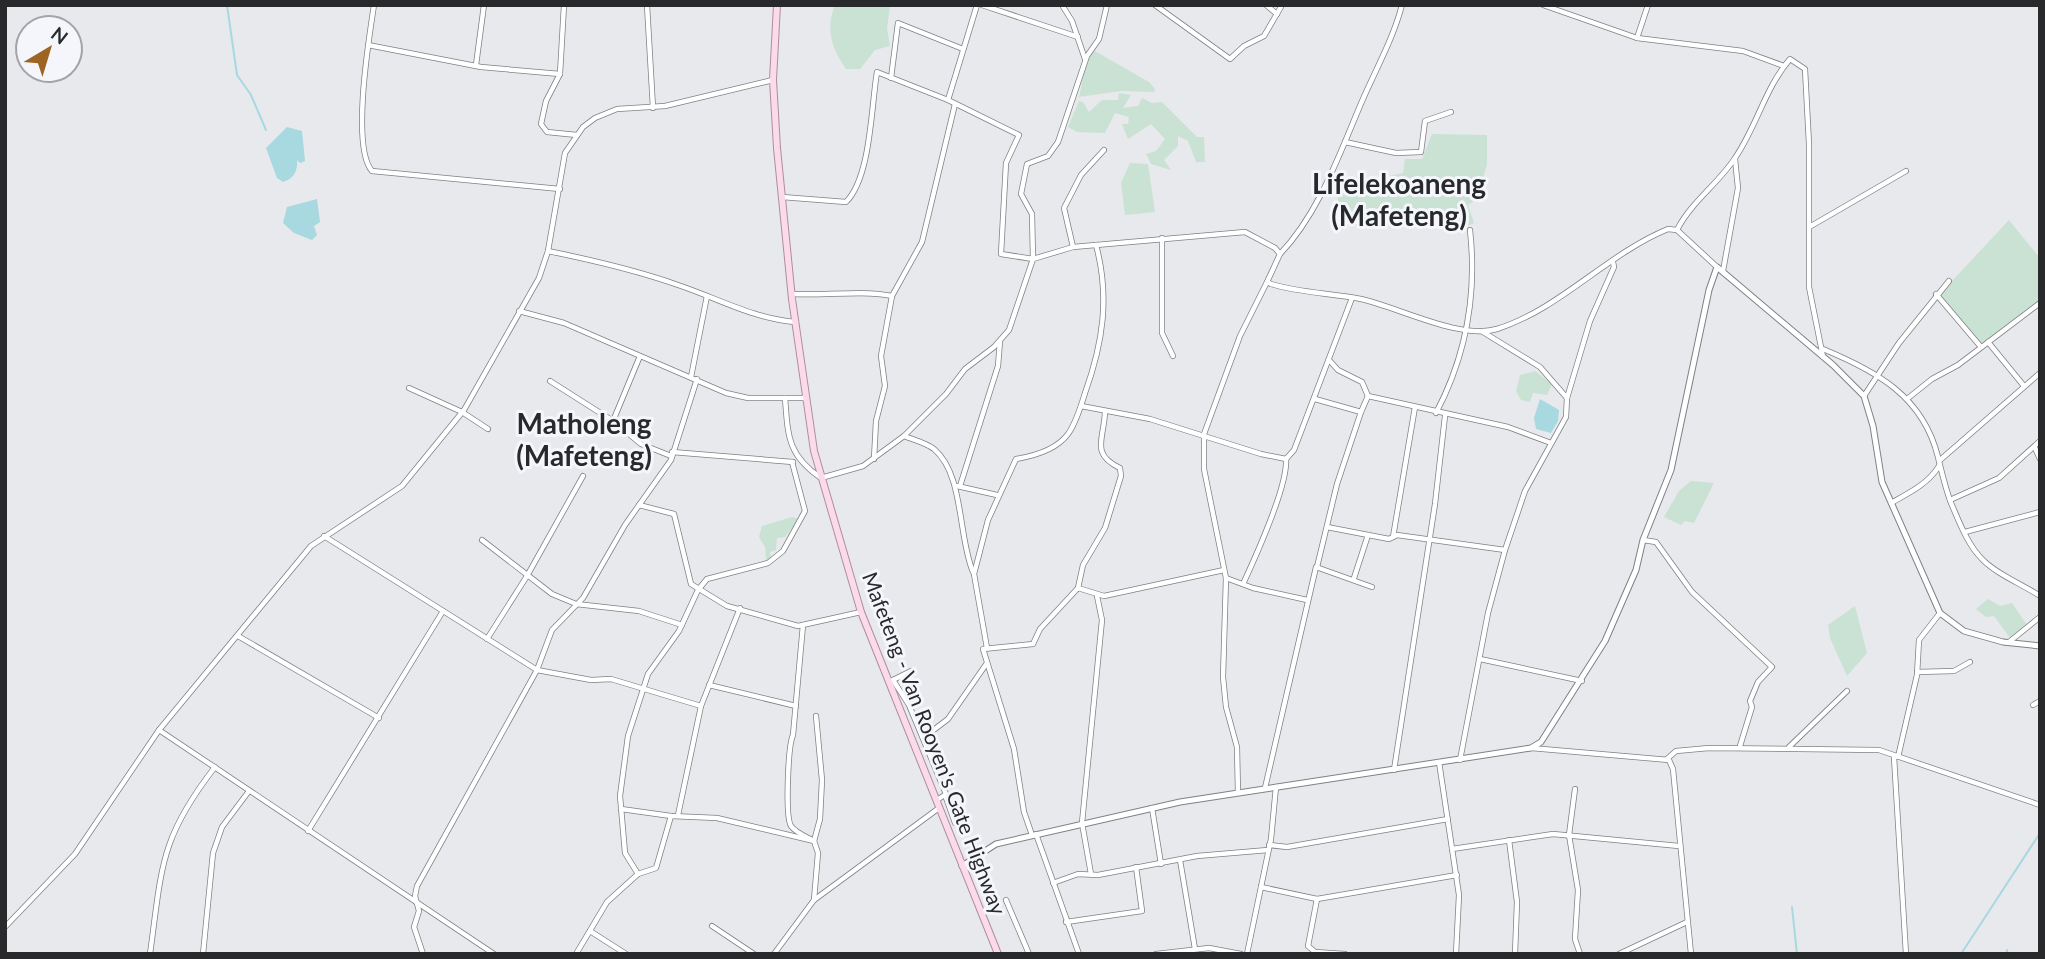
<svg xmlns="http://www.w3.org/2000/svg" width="2045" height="959" font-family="Lato,sans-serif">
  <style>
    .green { fill: #cae2d3 }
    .water { fill: #a8d8e0 }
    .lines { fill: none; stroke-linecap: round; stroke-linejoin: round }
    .stream { stroke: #a8d8e0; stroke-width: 2 }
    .minor-casing { stroke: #7e8084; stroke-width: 6 }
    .tertiary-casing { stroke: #7e8084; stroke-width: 7 }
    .primary-casing { stroke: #b08d9d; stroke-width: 8 }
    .minor { stroke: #fff; stroke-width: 4.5 }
    .tertiary { stroke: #fff; stroke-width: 5 }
    .primary { stroke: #fbdbe9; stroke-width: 6 }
    .labels { text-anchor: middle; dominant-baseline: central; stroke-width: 6; stroke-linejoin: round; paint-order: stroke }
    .street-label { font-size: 21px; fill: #28292b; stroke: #f4f6fb }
    .district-label { font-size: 28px; font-weight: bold; fill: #28292b; stroke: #f4f6fb }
  </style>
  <rect width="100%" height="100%" fill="#e7e9ed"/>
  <g class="green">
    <path d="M835 5H890L887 29 890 46 875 50 860 69H846C832 48 825 30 835 5Z"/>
    <path d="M1093 50 1149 82 1155 89 1154 92 1121 91 1079 97 1087 60Z"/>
    <path d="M1119 93 1131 95 1123 108 1138 106 1142 98 1152 103 1162 102 1197 137H1204L1205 162H1196L1188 141 1178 136V146L1164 160 1171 170 1151 164 1146 154 1156 151 1165 139 1151 124 1128 139 1122 124H1128L1129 117 1115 113 1105 133 1077 132 1068 127 1079 101 1083 102 1089 112 1102 100H1118Z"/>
    <path d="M1432 134 1487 135V164L1477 199 1468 205 1474 223 1457 231C1435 220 1419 227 1395 223L1390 228 1382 221 1369 220 1364 225H1348V211L1338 204 1337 181C1360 172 1367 179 1388 185L1390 176 1403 173 1405 159H1422Z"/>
    <path d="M1130 163 1148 164 1155 212 1125 215 1121 183Z"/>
    <path d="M2009 220 2040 258V300L1981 344 1939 295Z"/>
    <path d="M1535 371 1552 384 1547 395 1533 393 1530 402 1521 400 1516 391 1520 375Z"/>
    <path d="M1691 481 1714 483 1694 523 1685 521 1681 525 1664 517 1679 491Z"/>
    <path d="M792 517 799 519 785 537 777 538 776 550 770 552 771 558 766 561 765 547 759 537 762 526Z"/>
    <path d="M1988 599 2000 606 2012 603 2027 625 2010 638 1994 616 1986 617 1976 609Z"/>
    <path d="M1855 606 1867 653 1847 676 1830 638 1828 625Z"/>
  </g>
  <g class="water">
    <path d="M287 127 302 131 305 161 300 163 297 160C298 170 294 179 283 182L277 178 266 148Z"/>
    <path d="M317 199 320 222 314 226 317 235 312 240 294 233 283 223 287 207Z"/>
    <path d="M1540 399 1559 410 1558 421 1551 433 1536 429 1534 418Z"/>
  </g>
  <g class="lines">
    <g class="stream">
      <path d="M227 5 237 75 251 95 266 130"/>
      <path d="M1792 907 1797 954"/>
      <path d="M2007 950V954"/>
      <path d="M1961 954 2040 833"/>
    </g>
    <defs>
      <g id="minor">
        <path d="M374 5C369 38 351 147 372 171L560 189"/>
        <path d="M564 5 560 74 546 101 541 124 547 132 577 135"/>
        <path d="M647 5 653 108"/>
        <path d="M982 5 1078 37"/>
        <path d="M1062 5 1072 21 1085 59"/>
        <path d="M1155 5 1230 59 1244 46 1264 36 1282 5"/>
        <path d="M1266 5 1277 14"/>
        <path d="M1543 5 1637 38 1743 51 1784 66"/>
        <path d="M1637 38 1648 5"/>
        <path d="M368 45 481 67 560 74"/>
        <path d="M476 65 484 5"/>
        <path d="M891 78 898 23 963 49"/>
        <path d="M948 100 977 5"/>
        <path d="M1345 142 1396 153 1421 152 1425 121 1451 112"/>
        <path d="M782 197 846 202C871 177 871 107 877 72L948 100 1019 135 1006 163 1001 254 1033 259 1032 214 1021 194 1027 164 1048 156 1058 142 1087 56 1099 39 1107 5"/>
        <path d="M1811 226 1906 171"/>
        <path d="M1677 230C1691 202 1719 183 1735 158 1757 126 1765 88 1790 59L1805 69 1809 144V287L1823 357"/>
        <path d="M1162 238V333L1173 356"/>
        <path d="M1073 247 1064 208 1081 175 1104 150"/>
        <path d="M548 251C592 260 636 270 678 285 717 298 754 319 796 322"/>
        <path d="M1280 254C1320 212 1340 152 1363 99 1377 67 1393 39 1402 5"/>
        <path d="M1723 271 1738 188 1735 159"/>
        <path d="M792 294C826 296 859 290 892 296"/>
        <path d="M1936 294 1981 347"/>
        <path d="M519 311 564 323 726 393 748 398H806"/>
        <path d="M1483 332 1540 367 1567 398"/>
        <path d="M1988 342 2024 386"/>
        <path d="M1823 349C1876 371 1923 396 1938 457 1942 473 1945 487 1951 503 1959 521 1967 544 1982 559 1996 574 2022 584 2040 596"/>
        <path d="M1329 360 1338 370 1362 382 1368 396 1508 427 1551 443"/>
        <path d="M691 377 707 296"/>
        <path d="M550 381 613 421 641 444 671 456"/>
        <path d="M409 388 462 412 488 429"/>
        <path d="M1864 396 1899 343 1949 281"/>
        <path d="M785 398C788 435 787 455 821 478L863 466 904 436 946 394 965 369 994 347 1009 330 1033 259 1073 247 1245 232 1275 248 1280 254 1267 282 1271 284C1300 293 1332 293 1361 299 1398 307 1460 340 1497 329 1560 309 1607 254 1668 229L1677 230 1717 267"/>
        <path d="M1315 399 1361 412 1368 396"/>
        <path d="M1907 399 1932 379 1958 365 2040 303"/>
        <path d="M1081 406 1150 419 1261 454 1286 459 1294 450 1352 298"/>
        <path d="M1436 413C1466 356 1477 293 1470 230"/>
        <path d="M613 421 640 356"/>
        <path d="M904 436C914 440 926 443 934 449 964 474 958 537 973 572"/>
        <path d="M2035 448 2040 459"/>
        <path d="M672 452 793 462"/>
        <path d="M874 459 876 421 885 386 881 356 892 296 922 242 955 104"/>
        <path d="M1939 461 2040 373"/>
        <path d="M957 486 997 495"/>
        <path d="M960 486 998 366 1000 341"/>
        <path d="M1950 500 1999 478 2040 441"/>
        <path d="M1891 503C1909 493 1928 484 1939 466"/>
        <path d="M639 505 674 514 691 584 727 606 798 626 861 612"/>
        <path d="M1327 527 1389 539 1397 535 1505 550"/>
        <path d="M1965 532 2040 512"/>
        <path d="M324 536 537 670 591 680 611 679 701 706"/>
        <path d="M1393 537 1415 407"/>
        <path d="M482 540 552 594 576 604 639 611 682 625"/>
        <path d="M1643 540 1656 542 1692 592 1772 667 1758 682 1750 701 1752 707 1740 746"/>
        <path d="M1317 567 1337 484 1361 412"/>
        <path d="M1226 578 1253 588 1307 600"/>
        <path d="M1354 578 1368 535"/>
        <path d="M1243 584C1255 558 1288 485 1286 459"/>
        <path d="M1078 588 1104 596 1224 570"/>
        <path d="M803 625 793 735C788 746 785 816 791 826 796 833 807 837 814 841L818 853 814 900"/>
        <path d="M238 636 379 718"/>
        <path d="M487 639 527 576 583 476"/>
        <path d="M2009 642 2040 617"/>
        <path d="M987 648 974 574 988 520 1016 459C1034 456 1057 449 1068 434 1076 423 1081 406 1085 393 1103 343 1110 297 1096 245"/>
        <path d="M1480 659 1582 681"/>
        <path d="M1917 672 1954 671 1970 662"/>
        <path d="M893 680 909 705 946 794 937 800"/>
        <path d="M893 680 911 671"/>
        <path d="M709 685 796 706"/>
        <path d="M2033 705 2040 701"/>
        <path d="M159 730 311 546 402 486 464 410 539 278 548 251 565 153 583 127 595 118 617 109 665 106 773 80"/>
        <path d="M923 738 948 719 987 663"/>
        <path d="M1789 747 1847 691"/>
        <path d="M1531 748 1669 760 1673 769 1691 954"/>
        <path d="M1894 757 1906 954"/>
        <path d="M1898 757 1917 675 1919 640 1940 613"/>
        <path d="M1667 759 1676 751 1709 748 1879 750 2040 805"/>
        <path d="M1460 760 1488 613 1505 550 1525 491 1566 417 1567 398 1590 321 1614 267 1613 262"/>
        <path d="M1439 762 1459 895 1456 954"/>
        <path d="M1394 770 1435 504 1445 416"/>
        <path d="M1265 788 1316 567 1372 587"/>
        <path d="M1575 789 1569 835 1578 890 1575 939 1580 954"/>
        <path d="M1238 793 1237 747 1226 707 1223 677 1226 578 1204 469V434L1240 336 1267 282"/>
        <path d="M945 795 955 823"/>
        <path d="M1152 808 1161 864"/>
        <path d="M621 809 671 816 717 818 814 841 820 819 822 780 816 716"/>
        <path d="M678 815 701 706 740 608"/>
        <path d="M308 831 443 611"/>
        <path d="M1036 834 1079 954"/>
        <path d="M1032 835 1024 812 1014 749 983 649 1033 644 1040 629 1078 588 1083 565 1105 528 1121 476 1120 468C1090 454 1104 439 1105 412"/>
        <path d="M1509 840 1517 902 1515 954"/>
        <path d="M1269 845 1287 847 1448 819"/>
        <path d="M1452 849 1553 834 1679 846"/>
        <path d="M1180 860 1195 949"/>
        <path d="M638 874 625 853 620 796 628 736 648 674 679 631 698 590 707 579 768 563 783 551 805 511 792 462"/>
        <path d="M1091 874 1082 823 1102 620 1097 596"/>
        <path d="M1053 883 1078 874 1098 875 1197 856 1268 850"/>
        <path d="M1261 887 1317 899 1457 875"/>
        <path d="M1317 899 1308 946 1315 952 1345 954"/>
        <path d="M1006 900 1029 954"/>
        <path d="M1066 922 1142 911 1136 867"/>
        <path d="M712 926 754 954"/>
        <path d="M5 927 75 854 159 730 494 954"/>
        <path d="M590 931 626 954"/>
        <path d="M150 954C162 868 159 839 215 767"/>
        <path d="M203 954 213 853 222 827 249 791"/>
        <path d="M423 954 414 927 419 911 415 896 417 886 537 670 552 630 583 598 625 525 671 460 697 379"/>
        <path d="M576 954 607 902 638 874 656 868 671 816"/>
        <path d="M774 954 814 900 939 808"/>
        <path d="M1156 954 1209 948 1241 954"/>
        <path d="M1247 954 1271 839 1276 787"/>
        <path d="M1619 954 1687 922"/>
      </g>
      <path id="tertiary" d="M962 866 996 844 1180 802 1531 748 1541 742 1605 641 1636 570 1643 540 1671 470 1709 290 1717 267 1833 365 1864 396 1873 426 1882 482 1940 613 1964 631 2003 642 2040 646"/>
      <path id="primary" d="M777 5 773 80 777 148 792 299 814 451 861 612 998 954"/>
    </defs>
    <use href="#minor" class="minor-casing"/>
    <use href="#tertiary" class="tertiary-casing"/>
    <use href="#primary" class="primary-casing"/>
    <use href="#minor" class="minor"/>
    <use href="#tertiary" class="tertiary"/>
    <use href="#primary" class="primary"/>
  </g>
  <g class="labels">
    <g class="street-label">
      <text transform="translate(935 743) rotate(69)">Mafeteng - Van Rooyen's Gate Highway</text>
    </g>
    <g class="district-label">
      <text x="1399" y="183">Lifelekoaneng<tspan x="1399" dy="32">(Mafeteng)</tspan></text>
      <text x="584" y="423">Matholeng<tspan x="584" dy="32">(Mafeteng)</tspan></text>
    </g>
  </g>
  <rect width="2045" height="959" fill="none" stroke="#28292b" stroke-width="14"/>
  <g transform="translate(49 49) rotate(38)"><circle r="33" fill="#f4f6fb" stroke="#a2a4a8" stroke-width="2"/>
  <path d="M0-5L12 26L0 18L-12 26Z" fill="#9e6423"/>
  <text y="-10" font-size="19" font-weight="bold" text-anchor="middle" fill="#28292b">N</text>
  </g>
</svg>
